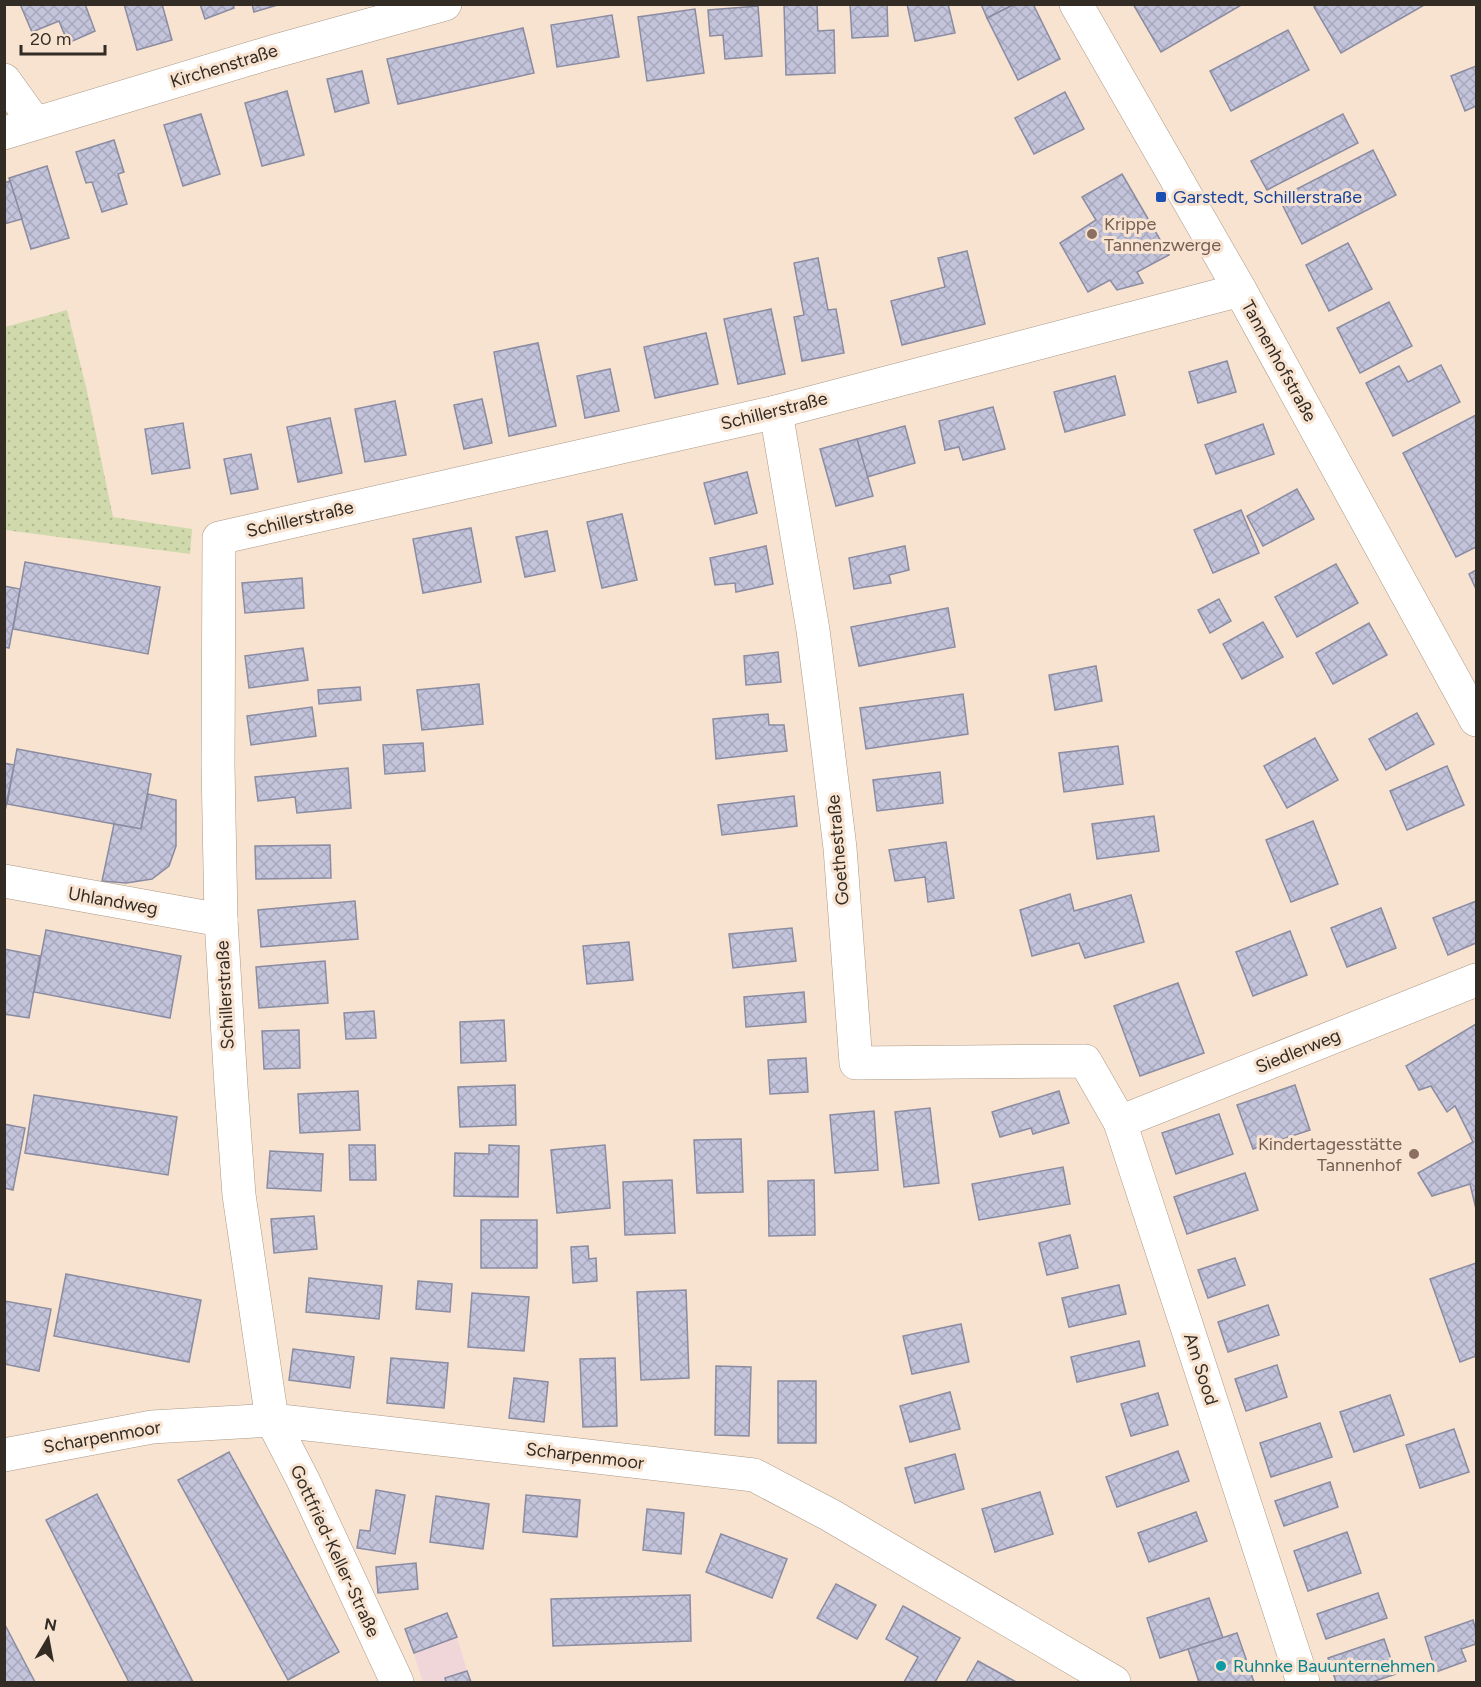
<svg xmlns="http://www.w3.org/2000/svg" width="1481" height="1687" font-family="Figtree,sans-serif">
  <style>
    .industrial { fill: #f0d5d9 }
    .park { fill: url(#park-dots) }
    .building { fill: url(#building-cross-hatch); stroke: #8b8ba1; stroke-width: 1.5 }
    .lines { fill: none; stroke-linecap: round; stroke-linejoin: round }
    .minor-casing { stroke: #aa9886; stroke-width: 34 }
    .minor { stroke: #fff; stroke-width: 33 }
    .transit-dot { fill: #1a4fb4; stroke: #f7e3d0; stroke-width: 2 }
    .education-dot { fill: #8d6e63; stroke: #f7e3d0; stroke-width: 2 }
    .culture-dot { fill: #0f9aa8; stroke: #f7e3d0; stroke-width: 2 }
    .labels { text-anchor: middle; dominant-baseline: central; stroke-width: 6; stroke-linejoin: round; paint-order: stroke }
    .street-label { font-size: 18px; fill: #332c25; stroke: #f7e3d0 }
    .transit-label { font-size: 18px; fill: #164399; stroke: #f7e3d0; text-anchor: start }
    .education-label { font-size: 18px; fill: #785e54; stroke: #f7e3d0; text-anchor: start }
    .culture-label { font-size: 18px; fill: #0d838f; stroke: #f7e3d0; text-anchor: start }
  </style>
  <defs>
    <pattern id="park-dots" width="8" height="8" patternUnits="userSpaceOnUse" patternTransform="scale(1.5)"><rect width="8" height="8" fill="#d0d9ab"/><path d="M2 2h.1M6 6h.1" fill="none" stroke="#b3ba93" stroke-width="1.8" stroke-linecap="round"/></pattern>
    <pattern id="building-cross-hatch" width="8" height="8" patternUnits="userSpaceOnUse" patternTransform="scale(1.5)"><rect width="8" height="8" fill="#c3c3db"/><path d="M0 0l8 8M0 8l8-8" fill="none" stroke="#a8a8bc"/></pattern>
  </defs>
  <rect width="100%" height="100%" fill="#f7e3d0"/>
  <path class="industrial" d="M457 1637 467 1671 445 1678 446 1682H423L414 1654Z"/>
  <path class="park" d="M67 310 87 391 113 517 192 529 190 554 5 530V327Z"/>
  <g class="building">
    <path d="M20 4H85L95 31 68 43 59 21 32 32Z"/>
    <path d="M124 4H162L172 40 137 50Z"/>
    <path d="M200 4H233L234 8 205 19Z"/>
    <path d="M252 4H281L254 12Z"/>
    <path d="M784 4H817L818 31 834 30 835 73 786 75Z"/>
    <path d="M850 4H887L888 36 852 38Z"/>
    <path d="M907 4H948L955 33 915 41Z"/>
    <path d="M981 4H1015L987 18Z"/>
    <path d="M1015 4H1033L1060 59 1018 80 987 18Z"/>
    <path d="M1133 4H1243L1161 52Z"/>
    <path d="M1318 4H1426L1341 53 1314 7Z"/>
    <path d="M758 6 762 56 725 59 723 35 710 36 708 10Z"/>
    <path d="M695 9 704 73 647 81 638 17Z"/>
    <path d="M612 15 619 57 557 67 551 25Z"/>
    <path d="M523 28 534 73 398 104 387 59Z"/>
    <path d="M1288 30 1309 70 1231 111 1210 71Z"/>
    <path d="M1476 66V106L1465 111 1451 76Z"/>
    <path d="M362 71 369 103 335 112 327 79Z"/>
    <path d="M287 91 304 155 262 166 245 103Z"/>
    <path d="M1065 92 1084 129 1034 154 1015 118Z"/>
    <path d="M201 114 220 174 183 186 164 125Z"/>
    <path d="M1343 114 1358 143 1267 190 1251 161Z"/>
    <path d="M114 140 124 172 118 174 127 204 102 212 92 182 86 183 76 152Z"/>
    <path d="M1373 150 1396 195 1302 244 1279 198Z"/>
    <path d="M47 166 69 238 31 249 9 178Z"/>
    <path d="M1122 174 1169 255 1137 272 1143 283 1117 290 1110 280 1088 292 1060 243 1096 220 1082 197Z"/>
    <path d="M10 181 22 219 4 224V183Z"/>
    <path d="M1348 243 1372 289 1329 311 1306 265Z"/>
    <path d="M967 251 985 324 902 345 891 301 945 287 938 258Z"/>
    <path d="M818 258 828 310 836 309 844 353 802 361 794 317 804 315 794 263Z"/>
    <path d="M1389 302 1412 346 1360 373 1337 328Z"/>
    <path d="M771 309 785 374 738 384 724 319Z"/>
    <path d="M706 333 718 384 655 398 644 347Z"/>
    <path d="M538 343 556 426 509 436 494 352Z"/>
    <path d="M1227 361 1236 392 1198 403 1189 372Z"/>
    <path d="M1441 365 1460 402 1393 436 1366 383 1399 366 1408 382Z"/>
    <path d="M610 369 619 411 585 418 577 376Z"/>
    <path d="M1115 376 1125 415 1065 432 1054 392Z"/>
    <path d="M482 399 492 443 464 449 454 405Z"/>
    <path d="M395 401 406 455 365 462 355 409Z"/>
    <path d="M993 407 1005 449 963 460 959 447 945 450 939 421Z"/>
    <path d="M1476 415V547L1456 557 1403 453Z"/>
    <path d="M330 418 342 473 298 482 287 427Z"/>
    <path d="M183 423 190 468 152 474 145 429Z"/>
    <path d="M1263 424 1274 454 1216 474 1205 445Z"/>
    <path d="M905 426 915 463 867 477 857 439Z"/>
    <path d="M857 439 873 496 836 506 820 449Z"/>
    <path d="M251 454 258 489 231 494 224 459Z"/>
    <path d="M747 472 757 513 715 524 704 483Z"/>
    <path d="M1297 489 1314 519 1263 546 1247 516Z"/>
    <path d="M1241 510 1259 553 1213 573 1194 530Z"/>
    <path d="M622 514 637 580 602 588 587 522Z"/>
    <path d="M471 528 481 582 423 593 413 539Z"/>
    <path d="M547 531 555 571 525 577 516 537Z"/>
    <path d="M766 546 773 584 736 592 735 583 715 585 710 558Z"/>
    <path d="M905 546 909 570 889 575 891 583 854 589 849 558Z"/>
    <path d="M25 562 160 587 148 654 13 629Z"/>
    <path d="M1336 564 1358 603 1297 637 1275 597Z"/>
    <path d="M1476 570V589L1469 574Z"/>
    <path d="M302 578 304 608 245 613 242 583Z"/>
    <path d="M4 586 20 589 9 648 4 647Z"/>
    <path d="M1219 599 1231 621 1210 633 1198 610Z"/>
    <path d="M948 608 955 647 859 666 851 627Z"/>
    <path d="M1263 622 1283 657 1242 679 1223 644Z"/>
    <path d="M1369 623 1387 655 1333 684 1316 653Z"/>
    <path d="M303 648 308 680 249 688 245 656Z"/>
    <path d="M778 652 781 682 746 685 744 656Z"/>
    <path d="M1096 666 1102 701 1055 710 1049 675Z"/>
    <path d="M479 684 483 724 422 730 417 690Z"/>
    <path d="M360 687 361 700 319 704 318 690Z"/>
    <path d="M963 694 968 734 866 749 860 708Z"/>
    <path d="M312 707 316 736 251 745 247 716Z"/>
    <path d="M1417 713 1434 744 1386 770 1369 739Z"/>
    <path d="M768 714 769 725H784L787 751 716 759 713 719Z"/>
    <path d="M1315 738 1338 780 1287 808 1264 766Z"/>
    <path d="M423 743 425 771 385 774 383 745Z"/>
    <path d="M1118 746 1123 784 1064 792 1059 753Z"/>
    <path d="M17 749 151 774 141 829 7 804Z"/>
    <path d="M4 763 14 765 4 816Z"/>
    <path d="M1447 766 1464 805 1407 830 1390 791Z"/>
    <path d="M348 768 351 808 297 813 295 797 258 801 255 777Z"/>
    <path d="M940 772 943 803 877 811 873 780Z"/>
    <path d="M148 794 176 800V846L169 866 152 879 126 883 102 881 114 824 141 829Z"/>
    <path d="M794 796 797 826 722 835 718 805Z"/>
    <path d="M1154 816 1159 851 1097 859 1092 824Z"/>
    <path d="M1313 821 1338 884 1291 902 1266 840Z"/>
    <path d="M946 842 954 898 928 902 925 877 895 881 889 850Z"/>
    <path d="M330 845 331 878 256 879 255 846Z"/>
    <path d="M1070 894 1074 911 1131 895 1144 942 1085 958 1079 943 1032 956 1020 910Z"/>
    <path d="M355 901 358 939 261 947 258 910Z"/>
    <path d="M1476 901V943L1448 955 1433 918Z"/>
    <path d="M1381 908 1396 948 1347 967 1331 928Z"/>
    <path d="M792 928 796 961 733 968 729 934Z"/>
    <path d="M46 930 181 956 170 1018 34 992Z"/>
    <path d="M1290 931 1307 975 1253 996 1236 952Z"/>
    <path d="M629 942 633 980 587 984 583 946Z"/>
    <path d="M4 949 40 956 29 1018 4 1014Z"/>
    <path d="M325 961 328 1003 259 1008 256 967Z"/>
    <path d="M1178 983 1204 1053 1140 1076 1114 1006Z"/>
    <path d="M804 992 806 1022 746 1027 744 997Z"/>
    <path d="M374 1011 376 1038 346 1039 344 1013Z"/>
    <path d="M504 1020 506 1061 461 1063 460 1022Z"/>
    <path d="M1476 1024V1209L1470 1184 1432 1196 1418 1173 1473 1142 1455 1106 1447 1112 1431 1086 1419 1090 1406 1066Z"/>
    <path d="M299 1030 300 1068 264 1069 262 1031Z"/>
    <path d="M806 1058 808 1092 770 1094 768 1060Z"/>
    <path d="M515 1085 516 1125 460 1127 458 1087Z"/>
    <path d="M1295 1085 1310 1130 1253 1149 1237 1105Z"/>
    <path d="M358 1091 360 1130 300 1133 298 1094Z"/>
    <path d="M1059 1091 1069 1123 1033 1134 1031 1128 1000 1137 992 1112Z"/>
    <path d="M34 1095 177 1117 168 1175 25 1153Z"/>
    <path d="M930 1108 939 1183 904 1187 895 1112Z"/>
    <path d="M874 1111 878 1170 835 1173 830 1115Z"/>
    <path d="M1219 1114 1233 1154 1176 1174 1162 1133Z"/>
    <path d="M4 1124 25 1128 13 1190 4 1188Z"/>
    <path d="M741 1139 743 1192 697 1193 694 1140Z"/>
    <path d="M349 1145H375L376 1180H350Z"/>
    <path d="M489 1145 519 1146 518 1197 454 1196 455 1153 489 1154Z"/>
    <path d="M605 1145 610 1208 557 1213 551 1150Z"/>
    <path d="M270 1151 323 1154 321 1191 267 1188Z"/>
    <path d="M1063 1167 1070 1204 979 1220 972 1184Z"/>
    <path d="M1245 1173 1258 1210 1187 1234 1174 1197Z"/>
    <path d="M672 1180 675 1233 625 1235 623 1182Z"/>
    <path d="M814 1180 815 1235 769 1236 768 1181Z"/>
    <path d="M314 1216 317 1249 274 1253 271 1219Z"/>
    <rect x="481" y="1220" width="56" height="48"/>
    <path d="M1070 1235 1078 1268 1047 1275 1039 1243Z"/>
    <path d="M588 1246 589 1259 596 1258 597 1281 573 1283 571 1247Z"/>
    <path d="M1235 1258 1245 1285 1208 1298 1198 1270Z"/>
    <path d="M1476 1263V1356L1460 1362 1430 1279Z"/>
    <path d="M66 1274 201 1300 189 1362 54 1336Z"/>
    <path d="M309 1278 382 1286 379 1319 306 1312Z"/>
    <path d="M418 1281 452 1284 450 1312 416 1309Z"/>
    <path d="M1119 1285 1126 1314 1069 1327 1062 1298Z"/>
    <path d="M686 1290 689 1378 641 1380 637 1292Z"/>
    <path d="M472 1293 529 1297 524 1351 468 1347Z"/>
    <path d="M4 1301 51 1309 39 1371 4 1364Z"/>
    <path d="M1268 1305 1279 1335 1228 1352 1218 1322Z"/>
    <path d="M961 1324 969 1362 912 1374 903 1336Z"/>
    <path d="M1139 1341 1145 1366 1077 1382 1071 1357Z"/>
    <path d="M293 1349 354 1357 350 1388 289 1380Z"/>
    <path d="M391 1358 448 1363 444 1408 387 1403Z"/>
    <path d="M615 1358 617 1426 583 1427 580 1359Z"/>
    <path d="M1277 1365 1287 1397 1246 1411 1235 1379Z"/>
    <path d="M716 1366 751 1367 749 1436 715 1435Z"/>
    <path d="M514 1378 548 1382 544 1422 509 1418Z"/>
    <rect x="778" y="1381" width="38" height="62"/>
    <path d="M950 1392 960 1429 910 1442 900 1406Z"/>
    <path d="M1158 1393 1168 1425 1131 1436 1121 1404Z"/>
    <path d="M1390 1395 1404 1435 1354 1452 1340 1412Z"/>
    <path d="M1320 1423 1332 1457 1271 1477 1260 1443Z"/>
    <path d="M1454 1429 1469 1472 1420 1488 1406 1445Z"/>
    <path d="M1178 1451 1189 1481 1117 1507 1106 1477Z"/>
    <path d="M229 1452 339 1652 288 1680 178 1480Z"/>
    <path d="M955 1454 964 1489 915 1503 905 1468Z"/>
    <path d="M1330 1482 1338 1507 1284 1526 1275 1501Z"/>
    <path d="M376 1490 405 1495 395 1554 357 1548 360 1530 370 1531Z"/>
    <path d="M1040 1492 1053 1534 995 1552 982 1509Z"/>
    <path d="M97 1494 193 1682H129L46 1520Z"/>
    <path d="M526 1495 580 1500 577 1537 523 1532Z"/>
    <path d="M436 1496 489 1504 483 1549 430 1542Z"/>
    <path d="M647 1509 684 1513 681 1554 643 1550Z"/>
    <path d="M1196 1512 1207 1541 1149 1562 1138 1533Z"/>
    <path d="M1347 1532 1361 1573 1308 1591 1294 1551Z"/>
    <path d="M721 1534 787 1559 772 1598 706 1572Z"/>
    <path d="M416 1563 418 1589 378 1593 376 1567Z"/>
    <path d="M836 1584 876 1605 857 1639 817 1618Z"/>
    <path d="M1378 1593 1387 1618 1326 1639 1317 1614Z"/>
    <path d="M690 1595 691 1641 553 1646 551 1599Z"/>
    <path d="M1209 1598 1223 1638 1160 1658 1147 1618Z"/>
    <path d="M903 1606 960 1638 935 1682H904L918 1657 886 1639Z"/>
    <path d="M447 1613 457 1637 414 1653 405 1629Z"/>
    <path d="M1473 1620 1476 1631V1644L1461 1649 1466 1661 1436 1672 1425 1637Z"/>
    <path d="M4 1623 35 1682H4Z"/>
    <path d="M1237 1633 1254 1682H1199L1188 1649Z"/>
    <path d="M1384 1639 1396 1674 1372 1682H1336L1328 1658Z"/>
    <path d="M978 1661 1016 1682H966Z"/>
    <path d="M467 1671 471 1682H446L445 1678Z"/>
  </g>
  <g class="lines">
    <defs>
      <g id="minor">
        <path d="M1076 4 1240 290 1476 720"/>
        <path d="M4 80 35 123"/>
        <path d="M4 133 272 52 445 4"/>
        <path d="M776 412 813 630 822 700 840 848 856 1063 1085 1061 1120 1122 1303 1682"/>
        <path d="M4 881 221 920"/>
        <path d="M1120 1122 1476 980"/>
        <path d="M4 1455 152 1427 272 1420 754 1475 830 1515 1114 1682"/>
        <path d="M397 1682 303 1480 272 1420 239 1195 231 1086 221 920 218 765 219 538 776 412 1240 290"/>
      </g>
    </defs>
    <use href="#minor" class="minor-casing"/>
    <use href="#minor" class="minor"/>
  </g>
  <rect class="transit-dot" x="1155" y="191" width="12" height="12" rx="3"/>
  <g class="education-dot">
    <circle cx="1092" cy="234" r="6"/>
    <circle cx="1414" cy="1154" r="6"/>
  </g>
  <circle class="culture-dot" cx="1221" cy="1666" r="6"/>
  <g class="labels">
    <g class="street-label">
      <text transform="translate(224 66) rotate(-17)">Kirchenstraße</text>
      <text transform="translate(1279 361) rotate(61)">Tannenhofstraße</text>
      <text transform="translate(774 411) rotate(-14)">Schillerstraße</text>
      <text transform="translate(300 519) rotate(-13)">Schillerstraße</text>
      <text transform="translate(838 850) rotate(-95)">Goethestraße</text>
      <text transform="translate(113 901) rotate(10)">Uhlandweg</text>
      <text transform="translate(225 995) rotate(-93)">Schillerstraße</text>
      <text transform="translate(1298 1051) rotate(-22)">Siedlerweg</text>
      <text transform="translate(1201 1369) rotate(72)">Am Sood</text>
      <text transform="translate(102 1437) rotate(-10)">Scharpenmoor</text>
      <text transform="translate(585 1456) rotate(7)">Scharpenmoor</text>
      <text transform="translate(335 1551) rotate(65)">Gottfried-Keller-Straße</text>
    </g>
    <g class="transit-label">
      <text x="1173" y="197">Garstedt, Schillerstraße</text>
    </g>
    <g class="education-label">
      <text x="1104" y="224">Krippe<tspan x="1104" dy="21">Tannenzwerge</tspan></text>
      <text x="1402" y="1144" text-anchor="end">Kindertagesstätte<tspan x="1402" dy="21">Tannenhof</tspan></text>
    </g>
    <g class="culture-label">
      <text x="1233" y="1666">Ruhnke Bauunternehmen</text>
    </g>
  </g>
  <rect width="1481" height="1687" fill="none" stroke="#332c25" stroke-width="12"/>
  <g transform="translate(48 1639) rotate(10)" stroke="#f7e3d0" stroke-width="4.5" paint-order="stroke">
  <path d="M0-4.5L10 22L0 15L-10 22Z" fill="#332c25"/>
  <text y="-9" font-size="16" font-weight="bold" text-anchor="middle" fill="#332c25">N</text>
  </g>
  <path d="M21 45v9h84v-9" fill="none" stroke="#332c25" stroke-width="3"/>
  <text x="30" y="45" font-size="18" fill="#332c25" stroke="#f7e3d0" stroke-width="4.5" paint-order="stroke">20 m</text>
</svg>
